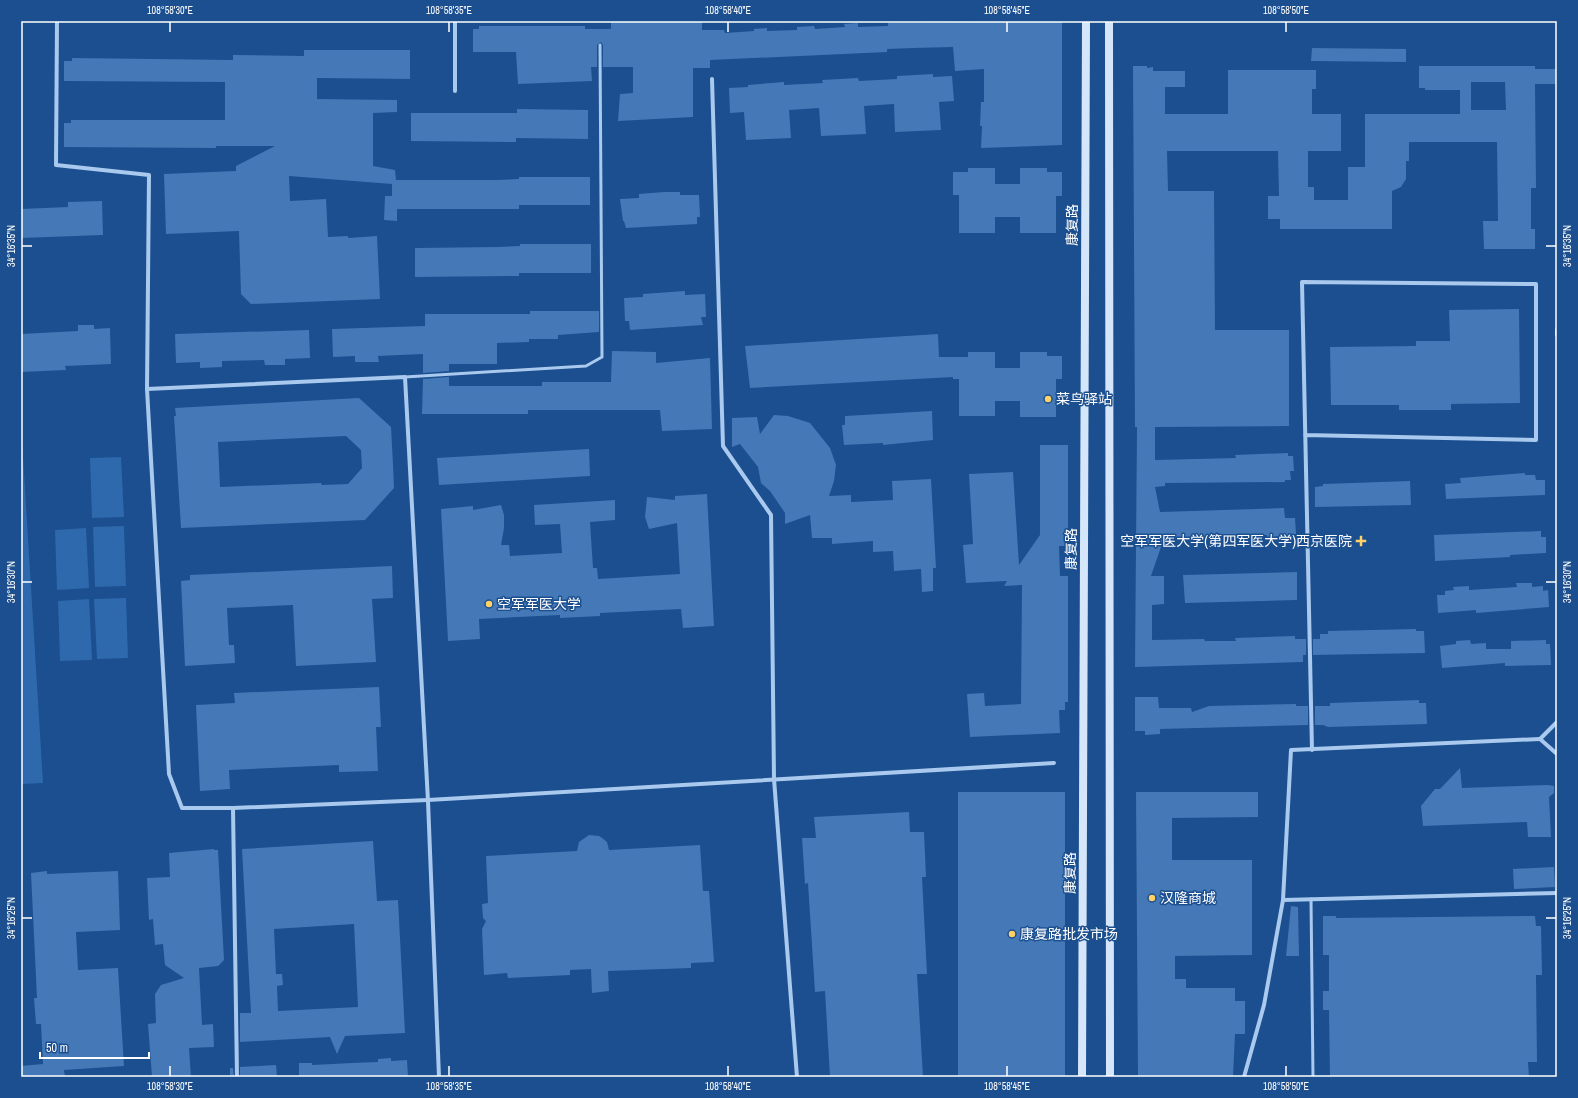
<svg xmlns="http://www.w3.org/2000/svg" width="1578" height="1098" font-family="'Archivo Narrow','Noto Sans SC',sans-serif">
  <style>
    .green { fill: #2e69ad }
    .building { fill: #4478b7; fill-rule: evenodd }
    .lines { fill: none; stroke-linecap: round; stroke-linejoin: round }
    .service { stroke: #a9c9ee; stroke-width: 3 }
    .minor { stroke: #a9c9ee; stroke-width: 4 }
    .secondary { stroke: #d6e6fa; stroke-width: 8 }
    .ticks { fill: none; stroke: #fff; stroke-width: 1.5 }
    .poi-dot { fill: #ffd166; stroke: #1b4f8f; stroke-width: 1.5 }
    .labels { text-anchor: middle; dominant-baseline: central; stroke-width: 3; stroke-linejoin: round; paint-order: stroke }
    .street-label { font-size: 14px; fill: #fff; stroke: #1b4f8f }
    .poi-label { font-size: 14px; fill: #fff; stroke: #1b4f8f; text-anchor: start }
    .neatline { fill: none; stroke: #fff; stroke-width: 1.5 }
    .ticks-label { font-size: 10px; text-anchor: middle; fill: #fff }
  </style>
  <rect width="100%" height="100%" fill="#1b4f8f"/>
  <g class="green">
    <path d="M21 424 43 783 21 784Z"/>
    <path d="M121 457 124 517 92 518 90 458Z"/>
    <path d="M124 526 126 586 95 587 93 527Z"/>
    <path d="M86 528 89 588 57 590 55 530Z"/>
    <path d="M126 598 128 658 97 659 94 599Z"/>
    <path d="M89 599 92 660 60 661 58 601Z"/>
  </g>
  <g class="building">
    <path d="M611 21H702V30H724L725 33 754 31V29L767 28V31L797 30V27L814 26 815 29 845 27 844 24 858 23V27L888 26V23H893L1062 21V145L981 148 982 126H980L981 102H984V69L955 71 953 47 913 48 887 49V52L710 60V68H693V117L618 121 620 94 633 93V67H603V45L601 42 597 45V67H591L592 81 518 84 516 52H473V29H479V26H585V29H611Z"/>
    <path d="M1312 48 1406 49V62L1311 61Z"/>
    <path d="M304 50H410V79L317 78V99L397 100V112L373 113V166L395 170 396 180H497L519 179V177H590V205H519V209H397V221L384 220 385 196H392V184L289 176 290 201 326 199 328 237 348 236V238L377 236 380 299 251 304 241 294 239 231 166 234 164 174 236 171V166L275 146H216V148L64 147V123H71V120H225V82L64 81V61H72V58L233 60V55L304 56Z"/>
    <path d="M1133 66H1147V68L1153 67V71H1185V87H1165V114H1228V70H1316V89H1312V114H1341V151H1308V187H1314V200H1348V167H1365V114H1460V90H1425V88H1419V66H1535V69H1557V84H1535L1536 188H1531V229H1535V249H1484L1483 221H1498L1497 142H1409V161H1406V179L1401 187 1392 191V229H1280V219H1268V196H1279L1278 151H1167L1168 191H1214L1215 330H1289V426L1155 427V460L1236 458 1235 455 1288 453V456H1293L1294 471H1290L1291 480H1285V482L1165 483V486L1155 487 1160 512 1284 508 1285 518H1295L1296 534 1267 538V535L1238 536V539H1224V536L1195 537V540L1181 541V538H1164L1151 576H1164V604L1152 605V640L1204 639 1205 641H1236L1235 638 1295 636V639H1306V655H1303V662L1135 667 1137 427H1135ZM1471 82H1505L1506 110H1471Z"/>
    <path d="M933 74V77L952 76 954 101 939 102 941 130 895 132 894 104 864 106 866 134 821 136 819 108 789 110 791 138 746 140 744 112 730 113 729 88 748 87V85L784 82V85L823 83 822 80 858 78 859 81 897 79V76Z"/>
    <path d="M517 109 588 110V139L516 138V142L411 141V113H517Z"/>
    <path d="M968 168H995V184H1020V168H1047V172H1062V196H1056V233H1020V217H995V233H959V195H953V172H968Z"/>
    <path d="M664 192H680V195H699L700 217H697V224L626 228 624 221H623L620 199 639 198V194Z"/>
    <path d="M102 201 103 235 21 238V209L68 207V202Z"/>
    <path d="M520 244H591V273H519V276L415 277V248L499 247 520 246Z"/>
    <path d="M685 291V295L705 294 706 317H701L703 325 630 330 629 321H625L624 298 643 297V294Z"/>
    <path d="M1519 309 1520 403 1451 404V410H1399V405H1331L1330 347 1416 346V341H1450L1449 310Z"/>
    <path d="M530 311H599V332L558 335V339H529V342L497 343V364H449V371L423 373V354L378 356 379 362H355V356L333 357 332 329 425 326V314H530Z"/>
    <path d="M78 325H94V329L110 328 111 364 65 366 66 370 21 372V334L78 331Z"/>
    <path d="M309 330 310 358 285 359V365H265L264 360 222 361V367L200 368V362L176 363 175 334Z"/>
    <path d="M938 334 939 357H968V352H995V368H1020V352H1047V356H1062V379H1056V417H1020V401H995V416H959V379H953V377L750 388 745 346Z"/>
    <path d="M612 351 656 352V363L710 358 712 429 662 431 660 410H528V414H422L423 379 449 377V386H542V382H611Z"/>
    <path d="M359 398 391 427 393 464 394 488 365 520 181 528 174 416H176L175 408ZM346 436 361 450 362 468 348 484 322 485 321 483 220 487 218 442Z"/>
    <path d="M932 411 933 440 883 445V443L844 445 842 425H845V416Z"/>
    <path d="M774 415 788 416 810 423 830 448 836 465 834 481 829 496 851 495V502L893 500 892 481 931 479 936 568H933V591L922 592 921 569 894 571 893 551 873 552V541L832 544V538H812L810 515 785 524V513L770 491 761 483 758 467 740 444 732 447V418L757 417 760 434Z"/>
    <path d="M1040 445H1068V546H1059L1060 576H1068V702H1065V710H1059L1060 733 970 737 967 694 984 693 985 706 1021 704 1022 585 1004 586 1007 581 966 583 963 545 973 544 969 474 1013 472 1019 565 1040 535Z"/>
    <path d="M589 449 590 476 439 485 437 458Z"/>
    <path d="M1525 473V475H1535L1536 480H1545V495L1446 499 1445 484 1461 483 1460 478Z"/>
    <path d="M1410 481 1411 505 1315 507V487L1323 486V484Z"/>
    <path d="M707 494 714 626 683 628 681 609 600 613V616L560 618V615L479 619 480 639 448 641 441 509 473 506V510L501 505 504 515V528L501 545H509L510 556 562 553 560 524 535 525 534 505 615 500V520L590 522 593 568H597L598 579 680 574 677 523 649 529 645 517 647 497 675 500V496Z"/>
    <path d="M1541 531V537H1546V553L1510 555V557L1435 561 1434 535Z"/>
    <path d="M392 566 393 598 372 599 376 662 296 666 293 605 227 608 229 645H234L235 663 185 666 181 581 190 580V575Z"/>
    <path d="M1297 572V600L1185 603 1183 575Z"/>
    <path d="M1516 583H1532V587L1543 586V591L1548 590 1549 607 1476 613V610L1438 613 1437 595H1445V591L1454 590 1453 587 1469 586V590L1517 587Z"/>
    <path d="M1416 629V631H1424L1425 653 1313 655V639H1320V634H1328V631Z"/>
    <path d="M1470 640 1471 644 1486 643V649H1511V641L1546 640V644H1550L1551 665 1505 666V663L1442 668 1440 646 1456 644V641Z"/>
    <path d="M379 687 381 727H376L378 771 339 772V765L229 770 230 789 200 791 196 705 235 703 234 693Z"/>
    <path d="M1135 697H1158L1159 708H1191L1192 712 1209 706 1296 704V706H1308V725L1160 729V734L1145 735V731H1135Z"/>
    <path d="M1419 700V703H1426L1427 724 1328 727 1323 725H1315V706H1330V703Z"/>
    <path d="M1460 768 1462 788 1548 785 1554 786V793L1549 797 1551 837H1528L1527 822 1423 826 1421 806 1435 789H1440Z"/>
    <rect x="958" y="792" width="107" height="285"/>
    <path d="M1136 792H1258V817L1172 818V860H1252V955L1175 956V979H1186V988H1235V1001H1245V1034H1235L1233 1077H1138Z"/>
    <path d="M909 812 910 832H924L926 877H922L927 974H917L923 1077H830L825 991 815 992 808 883 805 884 802 838H816L814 817Z"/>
    <path d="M589 835 599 836 602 838 607 842 609 850 700 845 703 891H709L714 962 691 963V968L608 971 609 991 592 993 591 969 570 970V975L508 978 507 973 484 975 482 929 486 921 483 918 482 904 488 903 486 856 577 851 579 842Z"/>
    <path d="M373 841 377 901 398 900 405 1033 345 1036 337 1054 330 1037 240 1042V1013H251L242 849ZM354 924 358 1007 278 1011 277 986 283 985 282 974H276L274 929Z"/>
    <path d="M214 849V850H218L224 960 218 966 199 968 202 1025 213 1024 214 1047 189 1048 191 1077H152L148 1024 156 1023 155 994 161 985 184 978 165 965 163 944 155 945 153 919 149 920 147 878 170 877 169 853Z"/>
    <path d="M1554 867 1555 887 1514 889 1513 869Z"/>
    <path d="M47 871V874L118 871 120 930 76 932 78 970 118 968 124 1066 64 1070 65 1077H21V1066L43 1064 41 1024H36L34 998H37L31 873Z"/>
    <path d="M1291 906 1298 907 1299 956H1286Z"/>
    <path d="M1323 916H1336V918L1535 916 1536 926H1541L1542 975H1536L1537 1062H1528L1529 1077H1330L1329 1010H1323V991H1329V955H1323Z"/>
    <path d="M391 1058V1061L407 1060 408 1077H299V1063H312V1065L352 1063 378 1062V1059Z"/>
    <path d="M276 1065 277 1077H240V1067Z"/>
    <path d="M230 1068H233L234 1077H230Z"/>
  </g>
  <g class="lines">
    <g class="service">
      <path d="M405 377 586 366 602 357 600 45"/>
      <path d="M1311 899 1313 1077"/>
    </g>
    <g class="minor">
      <path d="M57 21 56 165 149 175 147 389 169 774 182 808H233L237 1077"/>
      <path d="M712 79 723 446 771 515 774 779 797 1077"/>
      <path d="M455 91V21"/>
      <path d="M1557 330V335"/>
      <path d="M147 389 405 377 428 801 439 1077"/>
      <path d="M1305 435 1536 440V284L1302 282 1312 750"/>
      <path d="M1557 722 1540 739 1557 754"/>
      <path d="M233 808 428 800 1054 763"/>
      <path d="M1283 900 1291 750 1540 739"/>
      <path d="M1244 1077 1264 1005 1283 900 1557 893"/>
    </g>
    <g class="secondary">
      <path d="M1109 21 1110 1077"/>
      <path d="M1082 1077 1086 21"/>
    </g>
  </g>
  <path class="ticks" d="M170 22V32M449 22V32M728 22V32M1007 22V32M1286 22V32M22 246H32M1546 246H1556M22 582H32M1546 582H1556M22 918H32M1546 918H1556M170 1066V1076M449 1066V1076M728 1066V1076M1007 1066V1076M1286 1066V1076"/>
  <g class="poi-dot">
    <circle cx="1048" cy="399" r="4"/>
    <path d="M1359 535h4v4h4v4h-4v4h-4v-4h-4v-4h4z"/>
    <circle cx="489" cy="604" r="4"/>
    <circle cx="1152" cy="898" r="4"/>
    <circle cx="1012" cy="934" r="4"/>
  </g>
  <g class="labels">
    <g class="street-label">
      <text transform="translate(1072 225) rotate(-90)">康复路</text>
      <text transform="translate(1071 549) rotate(-90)">康复路</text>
      <text transform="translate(1070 873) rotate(-90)">康复路</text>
    </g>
    <g class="poi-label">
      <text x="1056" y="399">菜鸟驿站</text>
      <text x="1352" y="541" text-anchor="end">空军军医大学(第四军医大学)西京医院</text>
      <text x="497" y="604">空军军医大学</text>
      <text x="1160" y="898">汉隆商城</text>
      <text x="1020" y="934">康复路批发市场</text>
    </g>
  </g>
  <rect width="1578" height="1098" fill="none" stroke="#1b4f8f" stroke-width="44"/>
  <path d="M40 1052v6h109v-6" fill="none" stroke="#ffffff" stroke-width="2"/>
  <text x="46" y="1052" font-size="12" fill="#ffffff" stroke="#1b4f8f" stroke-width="3" paint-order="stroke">50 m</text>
  <rect x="22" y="22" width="1534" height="1054" class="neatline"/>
  <g class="ticks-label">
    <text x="170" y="14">108°58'30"E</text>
    <text x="449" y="14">108°58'35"E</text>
    <text x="728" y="14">108°58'40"E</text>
    <text x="1007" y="14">108°58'45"E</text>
    <text x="1286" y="14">108°58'50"E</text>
    <text transform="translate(11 246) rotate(-90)" y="4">34°16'35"N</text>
    <text transform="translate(1567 246) rotate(-90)" y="4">34°16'35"N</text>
    <text transform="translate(11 582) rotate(-90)" y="4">34°16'30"N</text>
    <text transform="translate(1567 582) rotate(-90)" y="4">34°16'30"N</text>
    <text transform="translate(11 918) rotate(-90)" y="4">34°16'25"N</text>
    <text transform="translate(1567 918) rotate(-90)" y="4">34°16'25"N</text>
    <text x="170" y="1090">108°58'30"E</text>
    <text x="449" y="1090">108°58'35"E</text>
    <text x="728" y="1090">108°58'40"E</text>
    <text x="1007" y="1090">108°58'45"E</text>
    <text x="1286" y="1090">108°58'50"E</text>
  </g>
</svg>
